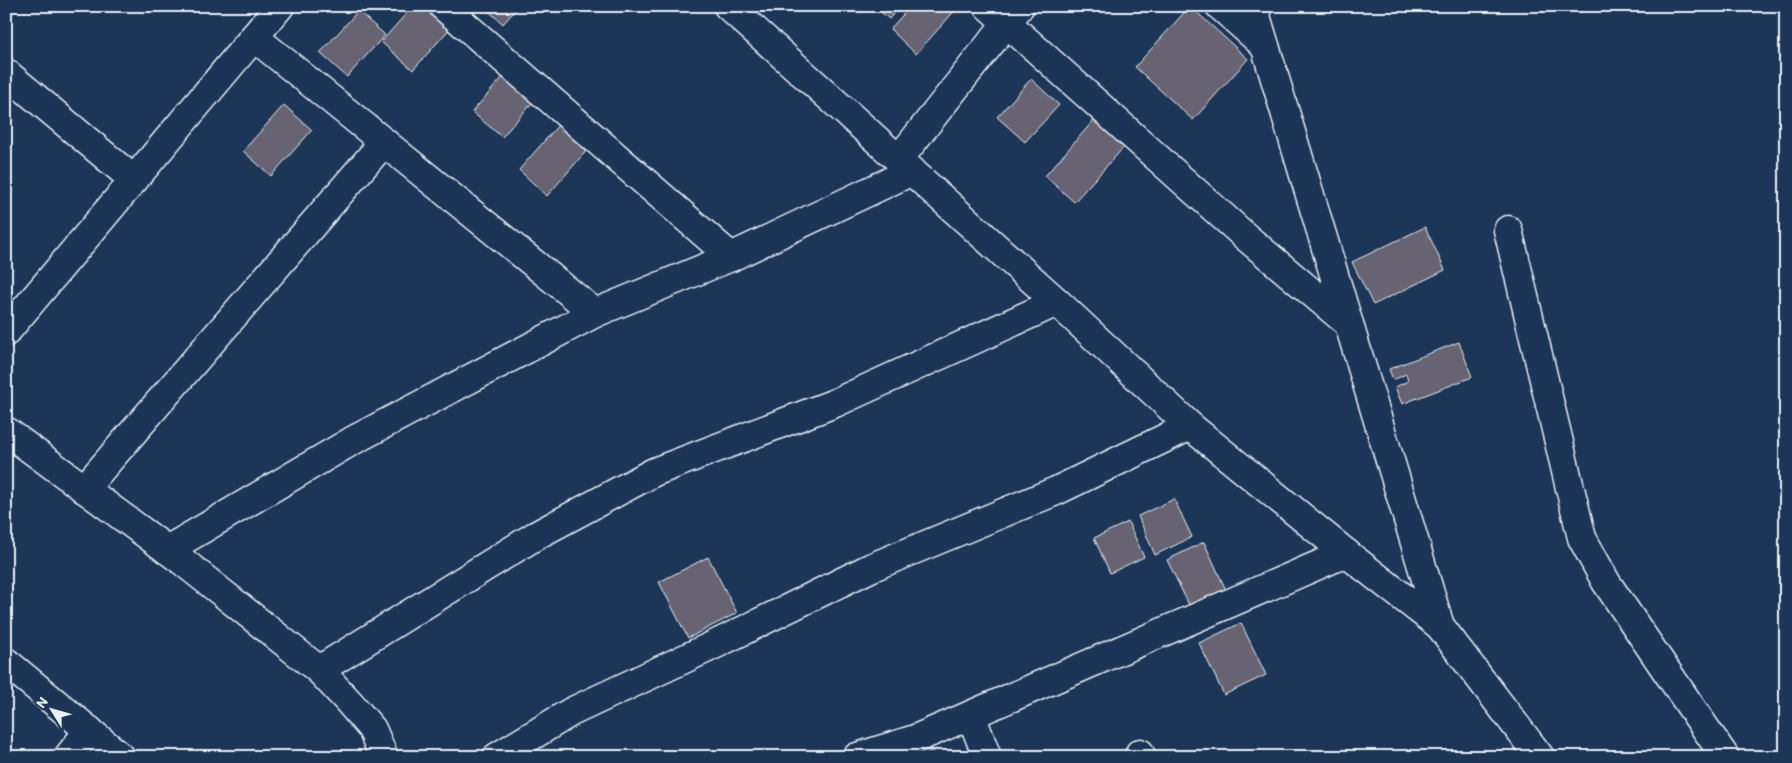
<svg xmlns="http://www.w3.org/2000/svg" width="1792" height="763" font-family="Itim,sans-serif">
  <style>
    .building { fill: #686473; stroke: #e8f1f8 }
    .lines { fill: none; stroke-linecap: round; stroke-linejoin: round }
    .minor-casing { stroke: #e8f1f8; stroke-width: 31 }
    .minor { stroke: #1d3557; stroke-width: 28 }
  </style>
  <rect width="100%" height="100%" fill="#1d3557"/>
  <filter id="ink" filterUnits="userSpaceOnUse"><feTurbulence type="fractalNoise" baseFrequency=".02" numOctaves="2"/><feDisplacementMap in="SourceGraphic" scale="10" xChannelSelector="R" yChannelSelector="G"/><feConvolveMatrix kernelMatrix="1 2 1 2 8 2 1 2 1" color-interpolation-filters="sRGB"/></filter>
  <g filter="url(#ink)">
    <g class="building">
      <path d="M413 6H432L453 25 413 70 381 42Z"/>
      <path d="M483 6H519L503 24Z"/>
      <path d="M874 6H900L889 19Z"/>
      <path d="M911 6H959L916 54 890 29Z"/>
      <path d="M1190 6 1248 59 1193 120 1135 67Z"/>
      <path d="M358 11 385 35 347 77 320 53Z"/>
      <path d="M510 69 539 95 502 137 472 112Z"/>
      <path d="M1031 79 1059 105 1025 142 997 117Z"/>
      <path d="M284 105 312 130 271 176 243 151Z"/>
      <path d="M1094 120 1124 147 1074 202 1045 176Z"/>
      <path d="M560 123 588 149 547 196 519 170Z"/>
      <path d="M1425 227 1445 270 1373 305 1352 262Z"/>
      <path d="M1459 342 1472 377 1402 404 1395 387 1408 381 1406 374 1393 380 1389 369Z"/>
      <path d="M1174 499 1192 537 1155 555 1138 516Z"/>
      <path d="M1128 522 1144 557 1110 573 1094 538Z"/>
      <path d="M1204 542 1226 590 1190 607 1167 560Z"/>
      <path d="M708 557 737 613 688 638 659 582Z"/>
      <path d="M1241 623 1266 675 1224 695 1199 643Z"/>
      <path d="M933 750 936 757H920Z"/>
    </g>
    <g class="lines">
      <defs>
        <g id="minor">
          <path d="M443 6 731 257"/>
          <path d="M728 6 1057 302 1190 426 1346 553 1440 626 1540 757"/>
          <path d="M988 6 1246 237 1349 324"/>
          <path d="M1220 6 1265 46"/>
          <path d="M1253 6 1440 626"/>
          <path d="M254 37 595 313"/>
          <path d="M6 73 134 180"/>
          <path d="M899 159 1020 6"/>
          <path d="M1508 230 1582 538 1606 582 1725 757"/>
          <path d="M6 332 280 6"/>
          <path d="M6 431 181 560 319 670 349 702 372 729 384 757"/>
          <path d="M84 489 384 142"/>
          <path d="M167 550 352 441 595 313 731 257 912 171"/>
          <path d="M6 662 121 757"/>
          <path d="M319 670 535 536 654 472 835 403 1057 302"/>
          <path d="M971 715 987 757"/>
          <path d="M1140 753 1141 757"/>
          <path d="M68 757 89 730"/>
          <path d="M497 757 571 712 716 644 870 568 1056 491 1190 426"/>
          <path d="M857 757 915 739 1346 553"/>
        </g>
      </defs>
      <use href="#minor" class="minor-casing"/>
      <use href="#minor" class="minor"/>
    </g>
  </g>
  <rect width="1792" height="763" fill="none" stroke="#1d3557" stroke-width="25"/>
  <rect x="12" y="12" width="1767" height="738" fill="none" stroke="#e8f1f8" stroke-width="2" filter="url(#ink)"/>
  <g transform="translate(52 710) rotate(307)" stroke="#1d3557" stroke-width="4" paint-order="stroke">
  <path d="M0-4L9 19L0 12L-9 19Z" fill="#e8f1f8"/>
  <text y="-8" font-size="14" font-weight="bold" text-anchor="middle" fill="#e8f1f8">N</text>
  </g>
</svg>
